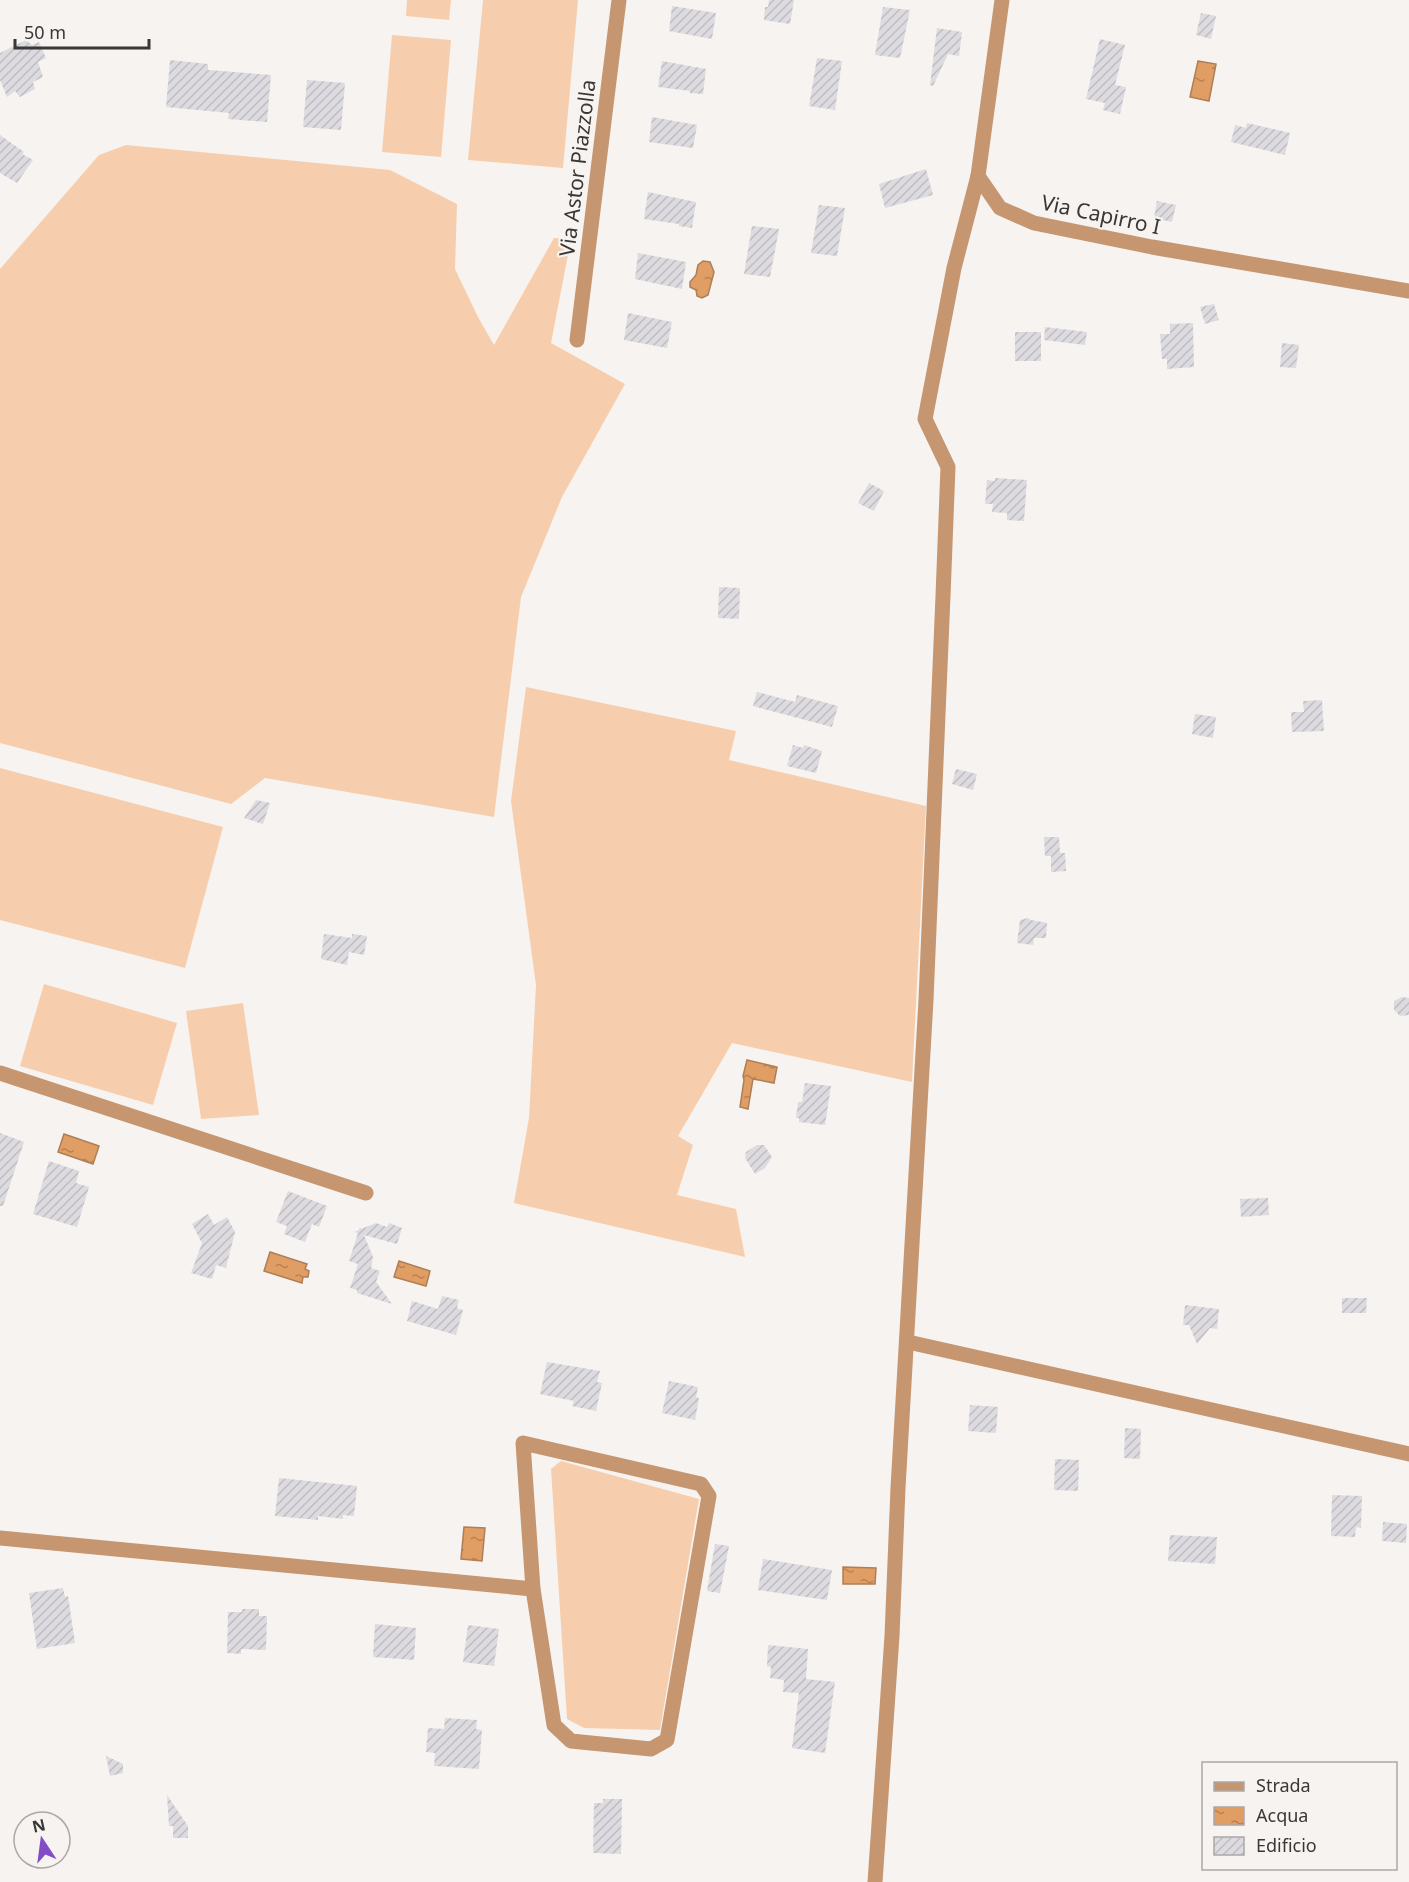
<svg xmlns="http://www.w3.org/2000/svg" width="1409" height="1882" font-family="'Noto Sans',sans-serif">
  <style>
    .grass { fill: #f7cead }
    .water { fill: url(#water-ripples); stroke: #ae7f56; stroke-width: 1.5 }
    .building { fill: url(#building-hatch) }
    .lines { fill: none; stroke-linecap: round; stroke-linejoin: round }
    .street { stroke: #c59670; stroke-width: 15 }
    .labels { text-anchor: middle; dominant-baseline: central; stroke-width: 4.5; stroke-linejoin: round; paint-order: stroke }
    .street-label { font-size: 21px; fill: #393836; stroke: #f7f3f0 }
  </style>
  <defs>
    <pattern id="water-ripples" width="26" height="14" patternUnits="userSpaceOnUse" patternTransform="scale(1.5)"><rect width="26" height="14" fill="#e09d64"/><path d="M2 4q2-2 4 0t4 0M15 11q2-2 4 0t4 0" fill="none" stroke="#b78153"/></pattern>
    <pattern id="building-hatch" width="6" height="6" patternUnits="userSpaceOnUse" patternTransform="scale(1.5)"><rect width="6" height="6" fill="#dddbe0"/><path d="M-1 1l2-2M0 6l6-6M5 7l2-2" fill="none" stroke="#bebdc1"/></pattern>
  </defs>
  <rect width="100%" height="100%" fill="#f7f3f0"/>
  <g class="grass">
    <path d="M407 0H451L449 20 406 16Z"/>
    <path d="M483 0H578L563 168 468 160Z"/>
    <path d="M392 35 451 40 441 157 382 152Z"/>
    <path d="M126 145 390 170 457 204 455 269 478 317 494 345 554 238 571 239 551 343 625 384 562 497 521 597 494 817 265 778 231 804 0 743V269L99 155Z"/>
    <path d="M526 687 736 731 729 760 926 806 912 1082 732 1043 678 1136 693 1145 677 1195 736 1209 745 1257 514 1203 529 1118 536 985 511 801Z"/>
    <path d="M0 768 223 827 185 968 0 920Z"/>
    <path d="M44 984 177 1023 153 1105 20 1066Z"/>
    <path d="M243 1003 259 1115 201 1119 186 1011Z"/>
    <path d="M561 1461 699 1499 660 1730 584 1728 567 1719 551 1469Z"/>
  </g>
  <g class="water">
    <path d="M1198 61 1216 64 1209 101 1190 97Z"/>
    <path d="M703 261 710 262 714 272 708 295 702 298 697 296 696 290 690 287V282L696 275 698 265Z"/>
    <path d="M747 1060 777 1067 774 1083 753 1079 748 1109 740 1107 744 1080 743 1076Z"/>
    <path d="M64 1134 99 1146 93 1164 58 1152Z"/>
    <path d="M270 1252 307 1264 305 1269 309 1271 308 1277H303L302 1283 264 1271Z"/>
    <path d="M399 1261 430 1271 426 1286 394 1277Z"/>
    <path d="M464 1527 485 1528 482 1561 461 1559Z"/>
    <path d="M843 1567 876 1568 875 1584H843Z"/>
  </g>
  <g class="building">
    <path d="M769 0H794L790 24 764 20 765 7H768Z"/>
    <path d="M672 6 716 13 712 39 669 31Z"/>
    <path d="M883 7 910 10 900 58 875 55Z"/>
    <path d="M1201 13 1216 16 1211 39 1196 35Z"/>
    <path d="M937 28 962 32 959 56 948 54 933 86 930 85Z"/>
    <path d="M1100 39 1125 45 1115 85 1126 87 1120 114 1103 110 1105 103 1086 99Z"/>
    <path d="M26 40 32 45 39 42 46 58 38 62 43 77 33 82 35 89 20 97 15 91 7 97 0 80V53Z"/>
    <path d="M817 58 842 61 835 110 809 106Z"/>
    <path d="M170 60 208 64V70L271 75 267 122 228 119 229 113 166 107Z"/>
    <path d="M662 61 706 69 703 94 690 93V91L658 87Z"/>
    <path d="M307 80 345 83 341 130 303 127Z"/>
    <path d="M652 117 697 125 693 148 649 142Z"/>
    <path d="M1247 123 1290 133 1285 155 1231 142 1235 125 1246 128Z"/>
    <path d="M0 135 24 152 22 154 33 160 17 183 0 173Z"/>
    <path d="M926 169 933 195 885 208 879 184Z"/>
    <path d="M648 192 696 202 692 228 679 226V224L644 219Z"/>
    <path d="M1157 201 1176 205 1172 222 1154 218Z"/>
    <path d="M819 205 845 208 837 256 811 253Z"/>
    <path d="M752 226 779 229 770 277 744 274Z"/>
    <path d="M638 253 686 262 682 289 635 279Z"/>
    <path d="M1214 304 1219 320 1205 324 1200 307Z"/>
    <path d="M628 313 672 322 667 348 624 340Z"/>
    <path d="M1193 323 1194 367 1167 369V359H1162L1160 334H1170V324Z"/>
    <path d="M1045 327 1087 332 1085 345 1044 340Z"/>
    <rect x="1015" y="332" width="26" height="29"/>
    <path d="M1282 343 1299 345 1296 368 1280 367Z"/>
    <path d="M995 478 1027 480 1024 521 1007 520V513L992 512 993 504H985L987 480 995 481Z"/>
    <path d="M869 483 884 491 874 511 858 503Z"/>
    <path d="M719 587 740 588 739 619 718 618Z"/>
    <path d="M757 692 795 702 797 695 838 706 832 727 753 706Z"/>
    <path d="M1322 700 1324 731 1292 732 1291 712H1304L1303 701Z"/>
    <path d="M1195 714 1216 717 1213 738 1192 734Z"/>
    <path d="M793 745 803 748 804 745 822 751 816 773 787 766Z"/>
    <path d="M956 769 977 774 973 790 952 784Z"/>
    <path d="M256 800 270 803 263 824 244 818Z"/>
    <path d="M1044 837H1059L1060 853H1065L1066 871 1051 872V856H1045Z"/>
    <path d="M1028 918 1031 920 1047 923 1046 938H1034L1033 945 1017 943 1020 920Z"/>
    <path d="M324 934 352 938V934L367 936 364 955 349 952 347 965 321 959Z"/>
    <path d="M1402 997 1409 998V1015L1400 1016 1394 1010V1001Z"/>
    <path d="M805 1083 831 1086 825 1125 799 1122V1118H796L798 1102H802Z"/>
    <path d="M0 1133 24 1142 3 1206H0Z"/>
    <path d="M757 1145H764L772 1157 765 1168 755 1174 745 1158 746 1152Z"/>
    <path d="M49 1161 79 1171 76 1183 89 1187 77 1227 33 1214Z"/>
    <path d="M288 1191 327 1206 319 1227 312 1224 305 1242 284 1234 287 1226 276 1222Z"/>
    <path d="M1268 1198 1269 1215 1241 1217 1240 1199Z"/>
    <path d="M208 1214 214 1225 227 1217 235 1232 226 1268 216 1265 212 1279 191 1273 202 1243 192 1224Z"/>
    <path d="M376 1223 387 1227 389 1223 402 1228 397 1244 364 1235 373 1257 371 1268 380 1271 376 1282 392 1304 357 1293V1290L350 1288 358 1264 349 1261 358 1233 354 1232 359 1230 360 1227 361 1229Z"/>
    <path d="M442 1296 459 1300 457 1308 463 1310 456 1335 407 1321 412 1301 438 1309Z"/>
    <path d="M1342 1298H1367L1366 1313H1342Z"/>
    <path d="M1185 1305 1219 1309 1217 1329 1210 1328 1197 1344 1189 1325H1183Z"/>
    <path d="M547 1362 600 1371 597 1382 602 1383 596 1411 572 1406 574 1401 540 1394Z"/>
    <path d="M669 1381 698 1387 696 1397 699 1398 695 1420 662 1413Z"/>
    <path d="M970 1405 998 1407 996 1433 968 1431Z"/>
    <path d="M1125 1428 1141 1429 1140 1459 1124 1458Z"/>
    <path d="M1055 1459 1079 1460 1078 1491 1054 1490Z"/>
    <path d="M279 1478 357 1486 354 1516 343 1515V1519L318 1516V1520L275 1516Z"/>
    <path d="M1332 1495 1362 1496 1361 1528 1356 1527 1355 1537 1331 1536Z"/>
    <path d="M1383 1522 1407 1524 1406 1543 1382 1541Z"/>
    <path d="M1170 1535 1217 1537 1215 1564 1168 1561Z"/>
    <path d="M715 1544 729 1546 720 1593 707 1591Z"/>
    <path d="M763 1559 832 1570 827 1600 758 1590Z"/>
    <path d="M63 1588 65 1597 68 1596 75 1643 37 1649 29 1593Z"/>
    <path d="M242 1609H259V1616H267L266 1650 241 1649V1654L227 1653 228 1612H242Z"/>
    <path d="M375 1624 416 1628 414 1660 373 1657Z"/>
    <path d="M468 1625 499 1629 494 1666 463 1662Z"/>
    <path d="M768 1645 808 1649 806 1679 835 1682 825 1753 792 1748 799 1693 783 1692 784 1680 770 1678 771 1667 767 1666Z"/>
    <path d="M445 1718 477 1720 476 1729 482 1730 479 1769 434 1766 435 1753 426 1752 428 1728 444 1729Z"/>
    <path d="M106 1756 123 1764V1773L110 1776Z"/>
    <path d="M167 1795 188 1826V1838H173V1826H169Z"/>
    <path d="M603 1799H622L621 1854 593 1853 594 1803H603Z"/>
  </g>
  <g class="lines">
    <g class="street">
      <path d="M1002 0 978 176 1000 208 1034 223 1152 247 1409 291"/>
      <path d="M577 340 619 0"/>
      <path d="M0 1073 366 1193"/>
      <path d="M908 1342 1409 1454"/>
      <path d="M523 1443 701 1484 709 1496 667 1740 651 1749 571 1741 554 1725 533 1589Z"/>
      <path d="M0 1538 533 1589"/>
      <path d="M875 1882 892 1636 898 1488 926 1000 943 596 948 467 925 419 954 268 978 176"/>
    </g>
  </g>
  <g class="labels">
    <g class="street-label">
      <text transform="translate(577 168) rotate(-83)">Via Astor Piazzolla</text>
      <text transform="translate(1101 214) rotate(12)">Via Capirro I</text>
    </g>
  </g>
  <rect x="1202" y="1762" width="195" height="108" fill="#f7f3f0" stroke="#aba8a6" stroke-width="1.5"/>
  <rect x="1214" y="1782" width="30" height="9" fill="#c59670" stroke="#aba8a6" stroke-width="1.5"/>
  <text x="1256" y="1792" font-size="18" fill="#393836">Strada</text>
  <rect x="1214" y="1807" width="30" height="18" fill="url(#water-ripples)" stroke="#aba8a6" stroke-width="1.5"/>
  <text x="1256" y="1822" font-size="18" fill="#393836">Acqua</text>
  <rect x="1214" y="1837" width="30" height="18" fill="url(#building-hatch)" stroke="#aba8a6" stroke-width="1.5"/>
  <text x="1256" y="1852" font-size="18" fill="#393836">Edificio</text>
  <g transform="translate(42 1840) rotate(347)"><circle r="28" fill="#f7f3f0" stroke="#aba8a6" stroke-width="1.5"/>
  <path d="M0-4.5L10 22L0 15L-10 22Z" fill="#814ec6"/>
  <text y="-9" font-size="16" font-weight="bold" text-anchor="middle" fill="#393836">N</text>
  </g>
  <path d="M15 39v9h134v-9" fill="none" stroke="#393836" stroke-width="3"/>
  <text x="24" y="39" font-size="18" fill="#393836" stroke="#f7f3f0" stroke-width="4.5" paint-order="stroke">50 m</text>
</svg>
